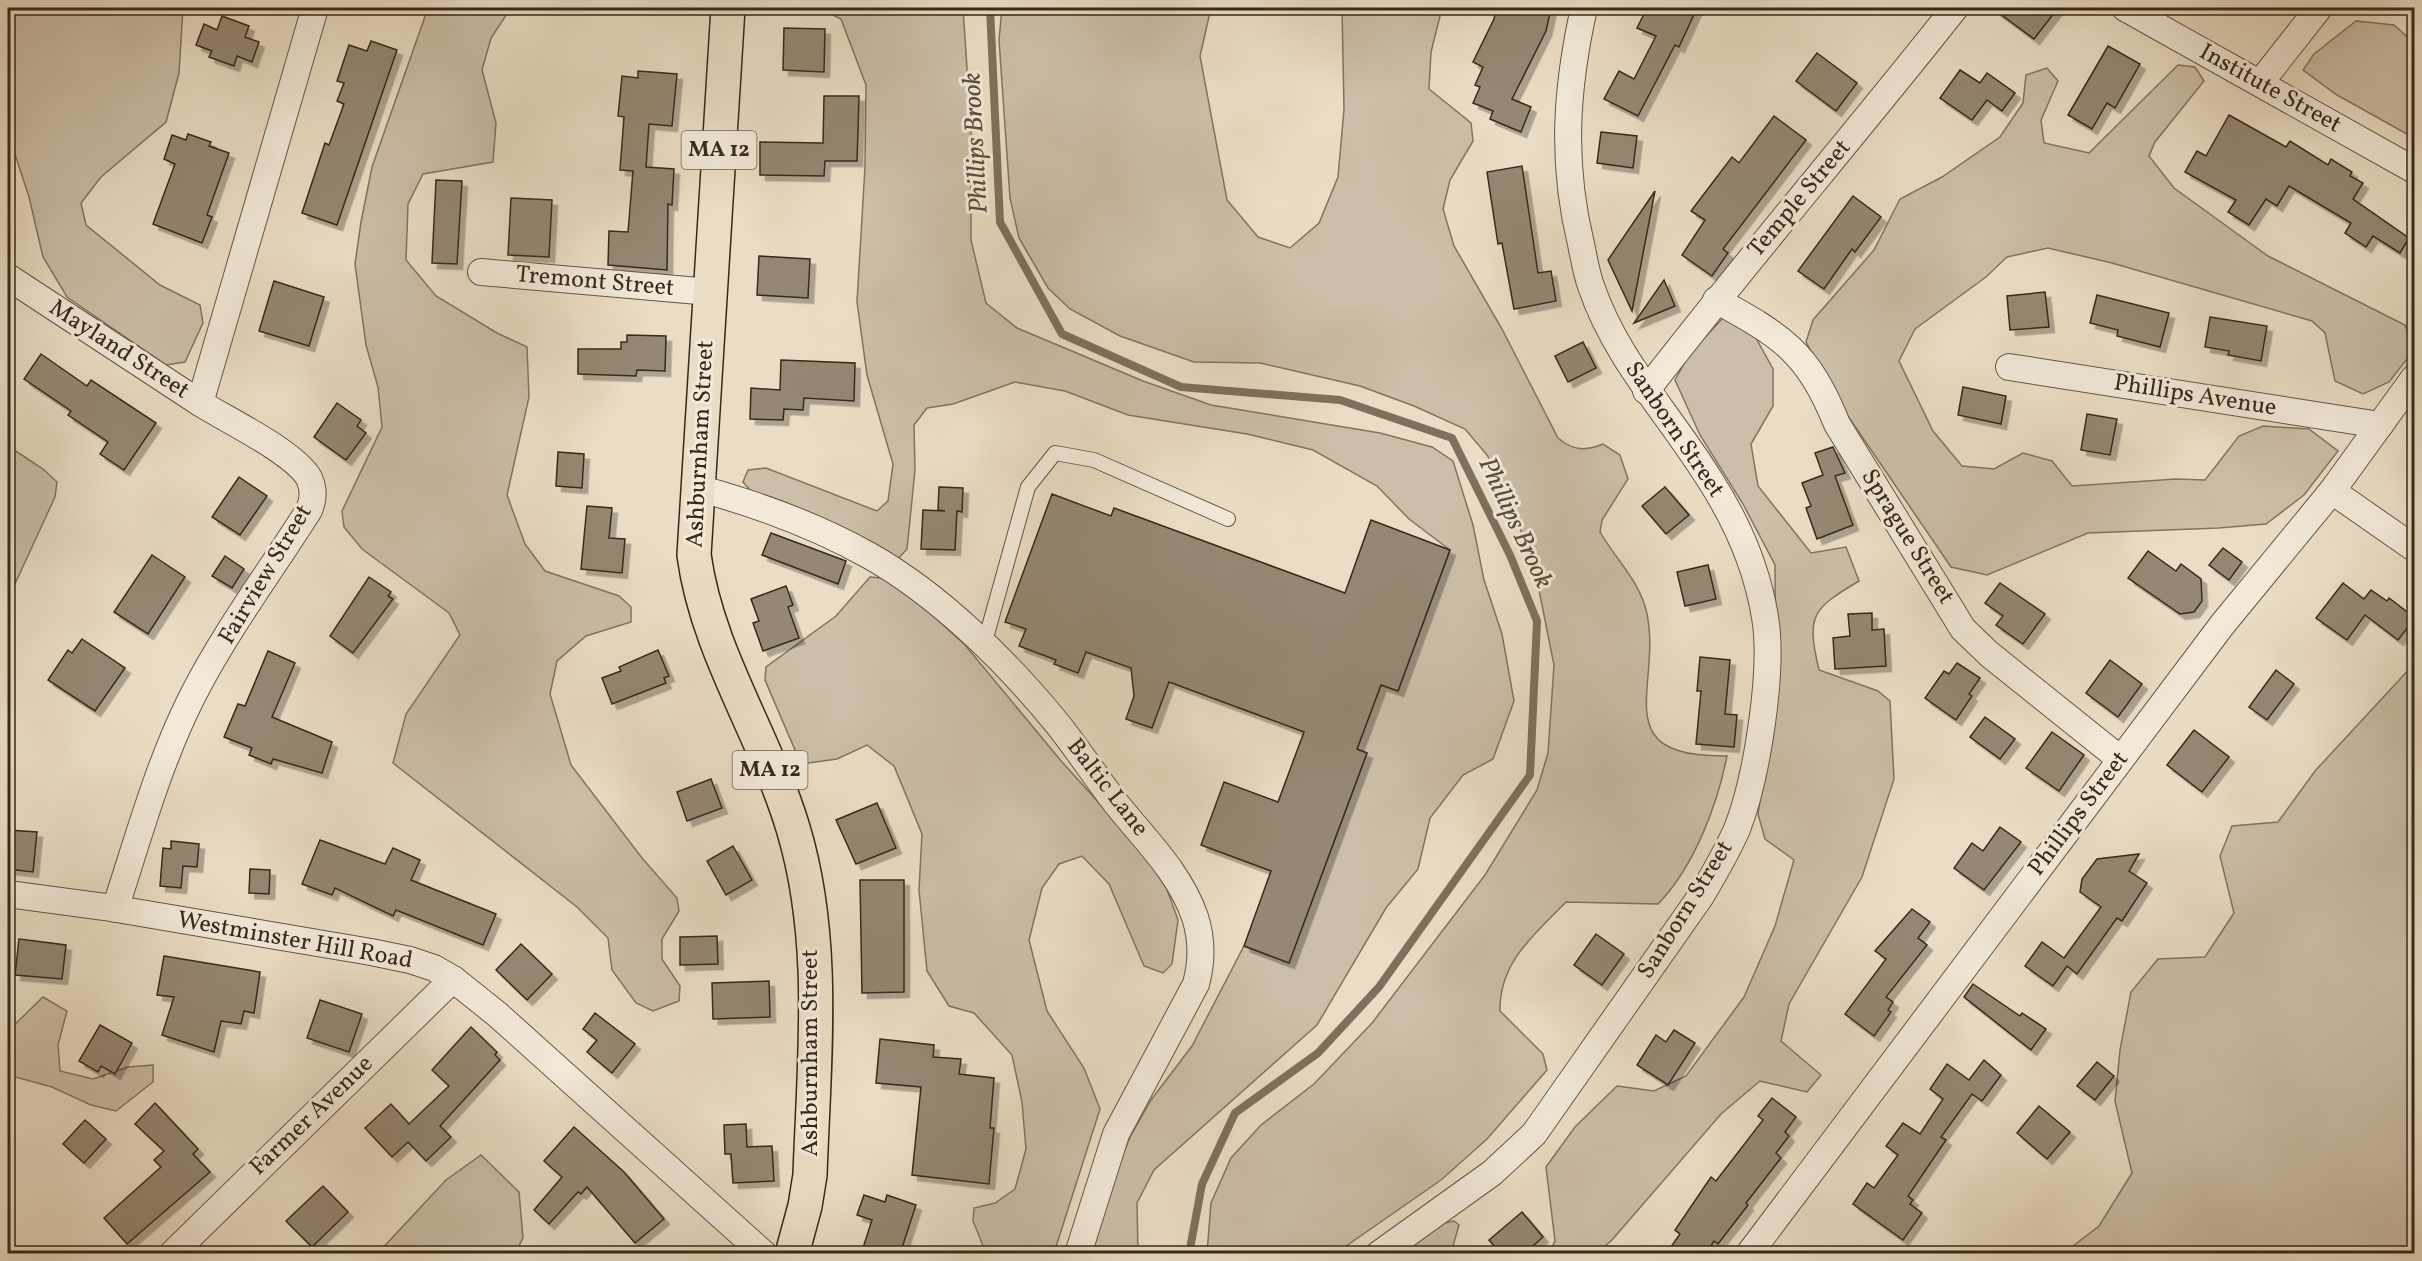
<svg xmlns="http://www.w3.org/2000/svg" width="2422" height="1261" font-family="Vollkorn,serif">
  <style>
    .green { fill: #ccbea8; stroke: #827461; stroke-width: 1.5 }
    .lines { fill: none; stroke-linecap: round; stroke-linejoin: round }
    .stream { stroke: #7e705e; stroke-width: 8 }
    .building { fill: #958773; stroke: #37291a; stroke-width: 1.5; filter: url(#shadow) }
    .service-casing { stroke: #645645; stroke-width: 16 }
    .minor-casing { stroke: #645645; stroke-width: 28 }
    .primary-casing { stroke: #37291a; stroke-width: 36 }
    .service { stroke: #f2e9d9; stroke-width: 14 }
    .minor { stroke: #f2e9d9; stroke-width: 26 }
    .primary { stroke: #ebddc5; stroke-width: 33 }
    .labels { text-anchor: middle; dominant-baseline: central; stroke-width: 6; stroke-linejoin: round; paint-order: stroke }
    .shield { fill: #f2e9d9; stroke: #6f6353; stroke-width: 1.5 }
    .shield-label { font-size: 22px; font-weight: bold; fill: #37291a }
    .street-label { font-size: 24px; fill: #37291a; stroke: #f2e9d9 }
    .water-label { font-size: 26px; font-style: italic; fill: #5b4d3c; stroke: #f2e9d9 }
  </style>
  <defs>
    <filter id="shadow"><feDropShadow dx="5.5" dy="5.5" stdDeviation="0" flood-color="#0004"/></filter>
  </defs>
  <rect width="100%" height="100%" fill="#ebddc5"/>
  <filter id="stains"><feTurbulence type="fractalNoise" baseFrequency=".00333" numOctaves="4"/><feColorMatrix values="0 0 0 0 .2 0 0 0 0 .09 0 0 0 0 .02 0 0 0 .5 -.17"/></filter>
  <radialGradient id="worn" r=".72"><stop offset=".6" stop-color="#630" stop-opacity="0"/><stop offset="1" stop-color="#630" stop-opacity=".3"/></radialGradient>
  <g class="green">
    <path d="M8 8H183L179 73 166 122 101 177 81 203 86 225 160 285 200 305 203 323 185 362 166 365 67 297 43 257 29 197 8 133Z"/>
    <path d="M428 8H511L491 38 482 70 496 123 493 162 423 174 408 204 406 260 436 296 497 333 527 347 529 397 507 495 525 544 545 571 619 596 631 607V622L586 636 557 661 550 694 571 765 642 858 677 898 679 911 662 939V959L680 986 679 1001 653 1011 636 1003 612 970 608 938 577 907 393 763 406 714 460 635 449 613 362 549 344 527 342 511 382 427 378 387 366 345 355 264 361 222 372 167Z"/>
    <path d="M819 8H963L971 128V240L986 303 1017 328 1143 381 1211 405 1380 433 1432 447 1453 461 1473 525 1484 580 1502 634 1514 701 1493 759 1463 775 1430 818 1418 869 1386 908 1317 1025 1154 1170 1137 1203 1138 1253H1090L1106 1197 1130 1137 1151 1100 1192 1046 1244 946 1289 962 1367 753 1357 749 1381 685 1398 691 1450 550 1409 519 1377 486 1313 450 1247 434 1128 415 1065 391 1015 382 953 404 927 408 914 425 915 470 907 549 898 559 877 553 750 490 743 482 748 470 766 468 877 511 888 501 893 464 867 375 857 302 865 167 866 85 841 19Z"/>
    <path d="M1002 8H1211L1200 56 1227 200 1258 237 1290 248 1319 223 1338 177 1344 109 1342 8H1442L1431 52 1429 89 1471 123 1473 141 1450 180 1443 209 1454 246 1502 329 1558 438C1573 451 1586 451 1603 444L1620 455 1628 479 1602 520 1600 532C1616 560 1640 581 1647 614 1662 687 1605 758 1727 756 1717 806 1694 867 1658 904L1566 902C1535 934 1499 962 1500 1011L1543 1054 1547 1070 1487 1139 1441 1180 1336 1253H1207L1211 1203 1231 1158 1261 1125 1314 1084 1372 1023 1485 875 1537 790 1548 753 1554 665 1539 590 1511 498 1487 455 1465 429 1414 406 1360 386 1260 363 1194 362 1120 336 1070 309 1048 288 1019 238 1010 198 999 40Z"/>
    <path d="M2356 21 2394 25 2414 43V138L2337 95 2303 70 2314 54Z"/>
    <path d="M2178 65 2195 67 2204 81 2155 142 2149 156 2174 188 2268 256 2405 325 2414 350 2389 382 2363 394 2335 381 2325 333 2312 321 2112 263 2048 248 2007 257 1986 277 1915 329 1899 361 1933 431 1962 466 1994 469 2023 453 2052 461 2072 486 2176 479 2205 480 2239 436 2263 426 2309 429 2338 451 2304 495 2266 524 2219 528 2088 533 1987 575 1951 567 1837 400 1806 342 1813 320 1874 250 1900 199 1942 177 2000 137 2023 103 2026 75 2047 68 2058 81 2041 120 2044 143 2089 153Z"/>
    <path d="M1723 318 1756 338 1773 369V406L1751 444 1758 486 1811 553 1846 547 1859 581C1812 609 1806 615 1819 670L1878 691 1890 701 1894 779 1862 877 1789 1004 1781 1041 1821 1075 1807 1092 1760 1081 1721 1114 1612 1240 1597 1253H1549L1555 1241 1546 1167 1575 1127 1617 1086 1654 1091 1686 1076 1744 997 1775 926 1794 860 1765 839 1758 814 1776 700 1775 565 1743 504 1700 435 1675 380 1690 353Z"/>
    <path d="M8 446 43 469 57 482 55 497 8 599Z"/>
    <path d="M870 577 893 579 965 645 1062 762 1160 870 1178 920 1172 964 1163 973 1144 966 1109 884 1082 856 1059 864 1042 888 1029 940 1047 1011 1084 1068 1100 1109 1054 1253H986L973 1221 974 1208 995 1203 1015 1189 1026 1149 1022 1102 1012 1055 974 1013 949 1006 927 971 919 890 922 834 894 766 867 745 837 759 801 764 765 680 766 667 836 616Z"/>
    <path d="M2414 664V1253H2064L2099 1226 2132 1173 2115 1101 2120 1050 2131 992 2158 959 2205 957 2234 913 2220 856 2232 826 2278 822 2315 771Z"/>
    <path d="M43 997 67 1011 58 1045 60 1071 93 1079 128 1067 153 1065V1082L116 1111 91 1105 52 1087 8 1075V1031Z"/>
    <path d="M481 1155 519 1192 523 1238 515 1253H378L446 1180Z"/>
    <path d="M1454 1221 1459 1225 1451 1253 1405 1254 1435 1225Z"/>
  </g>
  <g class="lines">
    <path class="stream" d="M990 8 1000 222 1062 334 1181 387 1340 400 1452 438 1510 555 1537 621 1530 775 1379 987 1318 1053 1235 1113 1202 1184 1189 1254"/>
  </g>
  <g class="building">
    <path d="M1496 8H1551L1546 31 1512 99 1531 107 1521 132 1490 119 1493 111 1473 103 1480 87 1475 85 1483 67 1473 62 1494 19Z"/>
    <path d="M1647 8H1697L1679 47 1675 45 1638 116 1604 99 1619 71 1634 79 1656 36 1637 28Z"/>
    <path d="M1992 8H2058L2034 39Z"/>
    <path d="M222 16 249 26 245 37 259 42 252 62 237 56 234 66 209 57 212 51 196 45 204 24 217 30Z"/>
    <path d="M784 28 825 29 824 72 783 70Z"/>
    <path d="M371 41 397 50 337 225 302 213 325 143 329 145 344 104 337 101 344 83 337 81 349 45 367 51Z"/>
    <path d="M2108 46 2140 64 2115 108 2107 103 2092 129 2068 115Z"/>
    <path d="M1817 53 1857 83 1836 111 1796 81Z"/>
    <path d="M1960 70 1980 83 1987 73 2015 93 2002 111 1987 100 1972 120 1940 98Z"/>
    <path d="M638 71 677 74 672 126 649 124 646 167 674 169 672 205 668 204 667 270 608 265 609 231 628 232 633 171 620 170 624 117 618 116 622 76 638 78Z"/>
    <path d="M824 96H859L857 161H825L824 176 760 175V142L823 143Z"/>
    <path d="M2229 115 2286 147 2290 141 2328 165 2331 159 2352 172 2350 176 2363 183 2353 199 2409 238 2400 253 2373 236 2366 247 2345 233 2351 223 2289 186 2277 206 2266 199 2249 225 2228 212 2236 200 2185 172 2197 151 2206 156Z"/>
    <path d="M1774 116 1806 140 1723 249 1728 253 1712 276 1682 255 1705 220 1691 211 1732 157 1739 163Z"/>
    <path d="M1601 132 1637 136 1633 168 1597 163Z"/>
    <path d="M188 134 211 142 209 146 229 153 207 215 212 217 202 243 153 224 175 164 164 159 172 135 186 140Z"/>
    <path d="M1522 166 1538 273 1551 271 1556 301 1514 309 1502 243 1498 244 1487 172Z"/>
    <path d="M436 180 462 181 457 264 432 263Z"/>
    <path d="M1655 191 1632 311 1608 260Z"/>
    <path d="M1853 196 1881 217 1855 252 1852 249 1824 289 1798 271Z"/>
    <path d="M511 198 552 200 549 257 508 255Z"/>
    <path d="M759 256 810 259 808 298 757 295Z"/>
    <path d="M1664 280 1675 306 1634 323Z"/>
    <path d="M274 281 324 297 309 346 259 331Z"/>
    <path d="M2045 292 2049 327 2010 330 2007 296Z"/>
    <path d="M2097 295 2169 313 2160 347 2117 336 2118 330 2090 323Z"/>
    <path d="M2210 317 2267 326 2261 361 2228 355 2229 351 2205 347Z"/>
    <path d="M627 335 666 336 665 371 637 370 636 376 578 374V349H621V342H627Z"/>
    <path d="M1583 342 1596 368 1568 382 1555 356Z"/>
    <path d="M41 354 87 386 91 380 156 423 124 470 100 454 108 442 68 415 71 411 24 379Z"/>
    <path d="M781 360 855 363 854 401 804 398 803 410 784 409 783 420 750 419 751 388 780 390Z"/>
    <path d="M1963 387 2006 396 2001 424 1958 415Z"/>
    <path d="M337 403 361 420 357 426 366 433 346 460 314 437Z"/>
    <path d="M2087 414 2117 419 2110 455 2081 450Z"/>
    <path d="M1833 447 1845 473 1835 476 1853 525 1817 539 1806 508 1811 506 1802 483 1823 475 1815 453Z"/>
    <path d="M558 452 584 454 582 488 556 486Z"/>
    <path d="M239 477 267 496 240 535 212 517Z"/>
    <path d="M939 487 963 488 962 512 957 511 955 550 921 549 923 510 945 511 938 510Z"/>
    <path d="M1665 487 1689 515 1666 534 1642 506Z"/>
    <path d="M1052 494 1111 516 1114 508 1345 593 1371 520 1450 550 1398 691 1381 685 1357 749 1367 753 1289 963 1244 946 1271 871 1201 845 1224 782 1278 802 1304 732 1169 682 1152 728 1126 719 1134 696 1131 668 1086 652 1078 673 1054 664 1056 660 1019 646 1026 629 1005 622Z"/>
    <path d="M587 506 612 508 609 538 625 539 622 573 581 569Z"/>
    <path d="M771 533 846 561 838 584 762 555Z"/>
    <path d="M2223 548 2242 562 2229 580 2209 565Z"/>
    <path d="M2148 551 2176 571 2181 564 2201 579 2202 601 2194 612 2180 614 2128 578Z"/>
    <path d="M152 555 185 577 148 634 114 612Z"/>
    <path d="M225 556 244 569 232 588 212 576Z"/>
    <path d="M1708 565 1716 599 1685 606 1677 572Z"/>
    <path d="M369 577 391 592 388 596 393 599 353 653 330 636Z"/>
    <path d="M2000 583 2045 614 2023 644 1996 625 2003 616 1985 603Z"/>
    <path d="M2343 583 2364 599 2371 590 2387 601 2389 598 2415 618 2398 640 2365 615 2347 640 2316 618Z"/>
    <path d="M786 586 793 605 788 607 799 638 763 651 753 623 759 621 751 599Z"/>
    <path d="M1872 613V630L1884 629 1886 666 1835 669 1833 638 1850 636 1848 614Z"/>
    <path d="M82 639 125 668 95 711 48 680 68 650 72 653Z"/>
    <path d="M658 650 669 676 664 678 666 683 612 704 602 678 621 671 619 667Z"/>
    <path d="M268 651 295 663 272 717 332 742 322 773 273 759 271 764 249 755 252 748 224 737 238 704 245 706Z"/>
    <path d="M1700 657 1730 660 1725 714 1737 715 1734 747 1696 744 1701 691H1697Z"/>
    <path d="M2110 660 2142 684 2118 717 2086 693Z"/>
    <path d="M1957 663 1980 678 1969 694 1972 696 1956 720 1925 698 1944 671 1949 674Z"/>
    <path d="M2276 670 2294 684 2267 720 2249 707Z"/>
    <path d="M1985 717 2015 739 2000 759 1970 737Z"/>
    <path d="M2194 730 2229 757 2202 792 2167 765Z"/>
    <path d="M2052 732 2084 755 2059 791 2026 768Z"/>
    <path d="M711 779 722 808 687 821 677 792Z"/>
    <path d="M877 803 896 848 856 864 836 820Z"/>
    <path d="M2000 827 2021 842 1984 890 1954 868 1972 843 1983 851Z"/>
    <path d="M8 830 37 832 33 872 8 869Z"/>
    <path d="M320 840 385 864 393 848 420 860 411 880 496 914 483 945 396 910 393 916 335 888 332 895 302 884Z"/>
    <path d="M171 841 199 844 197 867 183 866 181 888 160 886 163 848 171 849Z"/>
    <path d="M733 846 752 880 726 895 707 861Z"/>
    <path d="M2139 854 2129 871 2147 883 2122 921 2117 918 2077 974 2067 966 2053 986 2025 966 2042 942 2064 958 2101 907 2080 892 2082 879 2097 859Z"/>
    <path d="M250 869 270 870 269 894 249 893Z"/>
    <path d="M860 880H904V992L862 993Z"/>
    <path d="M1912 909 1930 922 1918 938 1927 945 1886 997 1893 1002 1888 1010 1891 1012 1874 1036 1845 1014 1886 959 1875 951Z"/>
    <path d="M1596 934 1624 954 1602 985 1574 965Z"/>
    <path d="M717 936 718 964 680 965V937Z"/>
    <path d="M19 939 66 945 62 979 15 975Z"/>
    <path d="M521 944 552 974 527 1000 496 970Z"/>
    <path d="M164 956 260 972 254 1013 244 1011 241 1024 221 1021 214 1052 162 1035 174 997 157 995Z"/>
    <path d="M769 981 770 1017 713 1019 712 983Z"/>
    <path d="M1973 984 2020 1016 2022 1013 2046 1029 2031 1050 1964 997Z"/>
    <path d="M320 1000 362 1014 349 1052 307 1038Z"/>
    <path d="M595 1013 635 1044 612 1073 587 1052 597 1040 583 1029Z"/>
    <path d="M100 1025 132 1043 115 1074 101 1066 98 1072 79 1061Z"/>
    <path d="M471 1027 497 1052 495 1055 500 1060 440 1126 451 1137 426 1161 408 1142 392 1157 365 1128 391 1104 409 1124 449 1086 432 1070Z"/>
    <path d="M1674 1030 1695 1043 1668 1085 1637 1065 1656 1035 1666 1042Z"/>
    <path d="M880 1039 934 1045 933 1057 961 1059 959 1074 994 1078 990 1128H994L989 1184 912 1175 921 1087 876 1083Z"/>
    <path d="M1984 1060 2001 1075 1982 1101 1972 1094 1941 1137 1946 1140 1908 1196 1913 1200 1910 1204 1922 1213 1903 1240 1853 1204 1867 1183 1874 1188 1898 1155 1886 1146 1903 1123 1920 1134 1943 1099 1930 1089 1947 1064 1969 1080Z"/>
    <path d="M2097 1062 2114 1076 2095 1100 2077 1086Z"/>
    <path d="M1772 1098 1796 1117 1785 1132 1789 1136 1776 1153 1781 1158 1746 1203 1748 1205 1718 1244 1714 1241 1706 1254H1666L1680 1234 1675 1230 1711 1177 1716 1181 1763 1120 1758 1116Z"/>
    <path d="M155 1103 198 1149 193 1154 210 1172 127 1244 104 1218 161 1167 154 1160 164 1151 135 1124Z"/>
    <path d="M2039 1106 2070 1132 2047 1159 2017 1133Z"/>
    <path d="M85 1120 106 1139 84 1163 63 1144Z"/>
    <path d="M746 1124 747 1147 772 1146 774 1181 733 1183 731 1154H725L724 1125Z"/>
    <path d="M574 1127 624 1172 664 1219 635 1243 587 1187 581 1194 578 1192 549 1224 534 1210 562 1177 544 1161Z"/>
    <path d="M323 1186 348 1212 312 1247 286 1221Z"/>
    <path d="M864 1195 885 1202 887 1195 916 1205 900 1254H861L872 1220 857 1215Z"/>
    <path d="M1522 1212 1543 1237 1524 1254H1501L1489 1240Z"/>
  </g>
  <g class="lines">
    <defs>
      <path id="service" d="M984 645 1028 487 1055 453 1094 460 1228 519"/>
      <g id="minor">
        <path d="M2125 8 2414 170"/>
        <path d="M2260 83 2319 8"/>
        <path d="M481 272 710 292"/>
        <path d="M8 277 200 403"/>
        <path d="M1716 300C1782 336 1808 352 1837 424L1963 629 1989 654 2120 759"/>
        <path d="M2009 367 2380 425"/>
        <path d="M1646 391C1746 261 1853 137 1955 8"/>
        <path d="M698 488C756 504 817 526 870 556 939 595 1006 661 1056 722 1077 748 1095 776 1115 802 1144 839 1179 871 1195 917 1202 939 1202 962 1196 984L1116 1134 1078 1254"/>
        <path d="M2332 491 2414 548"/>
        <path d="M8 894 105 907 371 952 410 960 434 968 453 979 498 1015 764 1254"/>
        <path d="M115 909C138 839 158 765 191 699 224 633 270 572 309 510 314 499 314 489 309 478 294 452 227 420 200 403L315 8"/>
        <path d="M172 1254 453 979"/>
        <path d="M1379 1254 1492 1173 1534 1134 1701 896C1714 874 1727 852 1737 829 1757 778 1774 670 1765 617 1757 568 1737 522 1710 480 1670 415 1616 360 1591 286 1586 272 1584 258 1581 244 1561 162 1566 89 1584 8"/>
        <path d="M1749 1254 2222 625 2332 491 2414 378"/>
      </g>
      <path id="primary" d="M728 8 694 555C707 652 765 735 793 828 827 940 814 1059 810 1175L805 1206 792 1254"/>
    </defs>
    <use href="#service" class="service-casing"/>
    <use href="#minor" class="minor-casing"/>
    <use href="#primary" class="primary-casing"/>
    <use href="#service" class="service"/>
    <use href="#minor" class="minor"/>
    <use href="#primary" class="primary"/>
  </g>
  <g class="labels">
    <g class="shield">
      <rect x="681.5" y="131" width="75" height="38" rx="4.5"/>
      <rect x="732.5" y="751" width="75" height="38" rx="4.5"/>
    </g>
    <g class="shield-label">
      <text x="719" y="150">MA 12</text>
      <text x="770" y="770">MA 12</text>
    </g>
    <g class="street-label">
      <text transform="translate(2270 89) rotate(29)">Institute Street</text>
      <text transform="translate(1800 199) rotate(-50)">Temple Street</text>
      <text transform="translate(595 282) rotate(5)">Tremont Street</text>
      <text transform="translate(119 350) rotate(33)">Mayland Street</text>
      <text transform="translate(2195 396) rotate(9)">Phillips Avenue</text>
      <text transform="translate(1674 430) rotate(56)">Sanborn Street</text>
      <text transform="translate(701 444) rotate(-87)">Ashburnham Street</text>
      <text transform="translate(1907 537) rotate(58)">Sprague Street</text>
      <text transform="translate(266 575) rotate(-59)">Fairview Street</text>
      <text transform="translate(1107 788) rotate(52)">Baltic Lane</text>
      <text transform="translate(2079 814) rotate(-53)">Phillips Street</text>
      <text transform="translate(1686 910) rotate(-58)">Sanborn Street</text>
      <text transform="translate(295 941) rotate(10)">Westminster Hill Road</text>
      <text transform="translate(811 1053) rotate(-90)">Ashburnham Street</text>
      <text transform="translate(312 1116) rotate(-44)">Farmer Avenue</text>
    </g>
    <g class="water-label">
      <text transform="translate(976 143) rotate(-93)">Phillips Brook</text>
      <text transform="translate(1515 523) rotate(65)">Phillips Brook</text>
    </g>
  </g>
  <rect width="2422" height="1261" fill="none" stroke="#ebddc5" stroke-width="30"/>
  <rect x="9" y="9" width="2404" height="1243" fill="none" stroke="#37291a" stroke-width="3"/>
  <rect x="15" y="15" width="2392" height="1231" fill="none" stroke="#37291a" stroke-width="1.5"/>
  <rect width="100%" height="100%" filter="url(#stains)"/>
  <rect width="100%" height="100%" fill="url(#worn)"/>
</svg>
